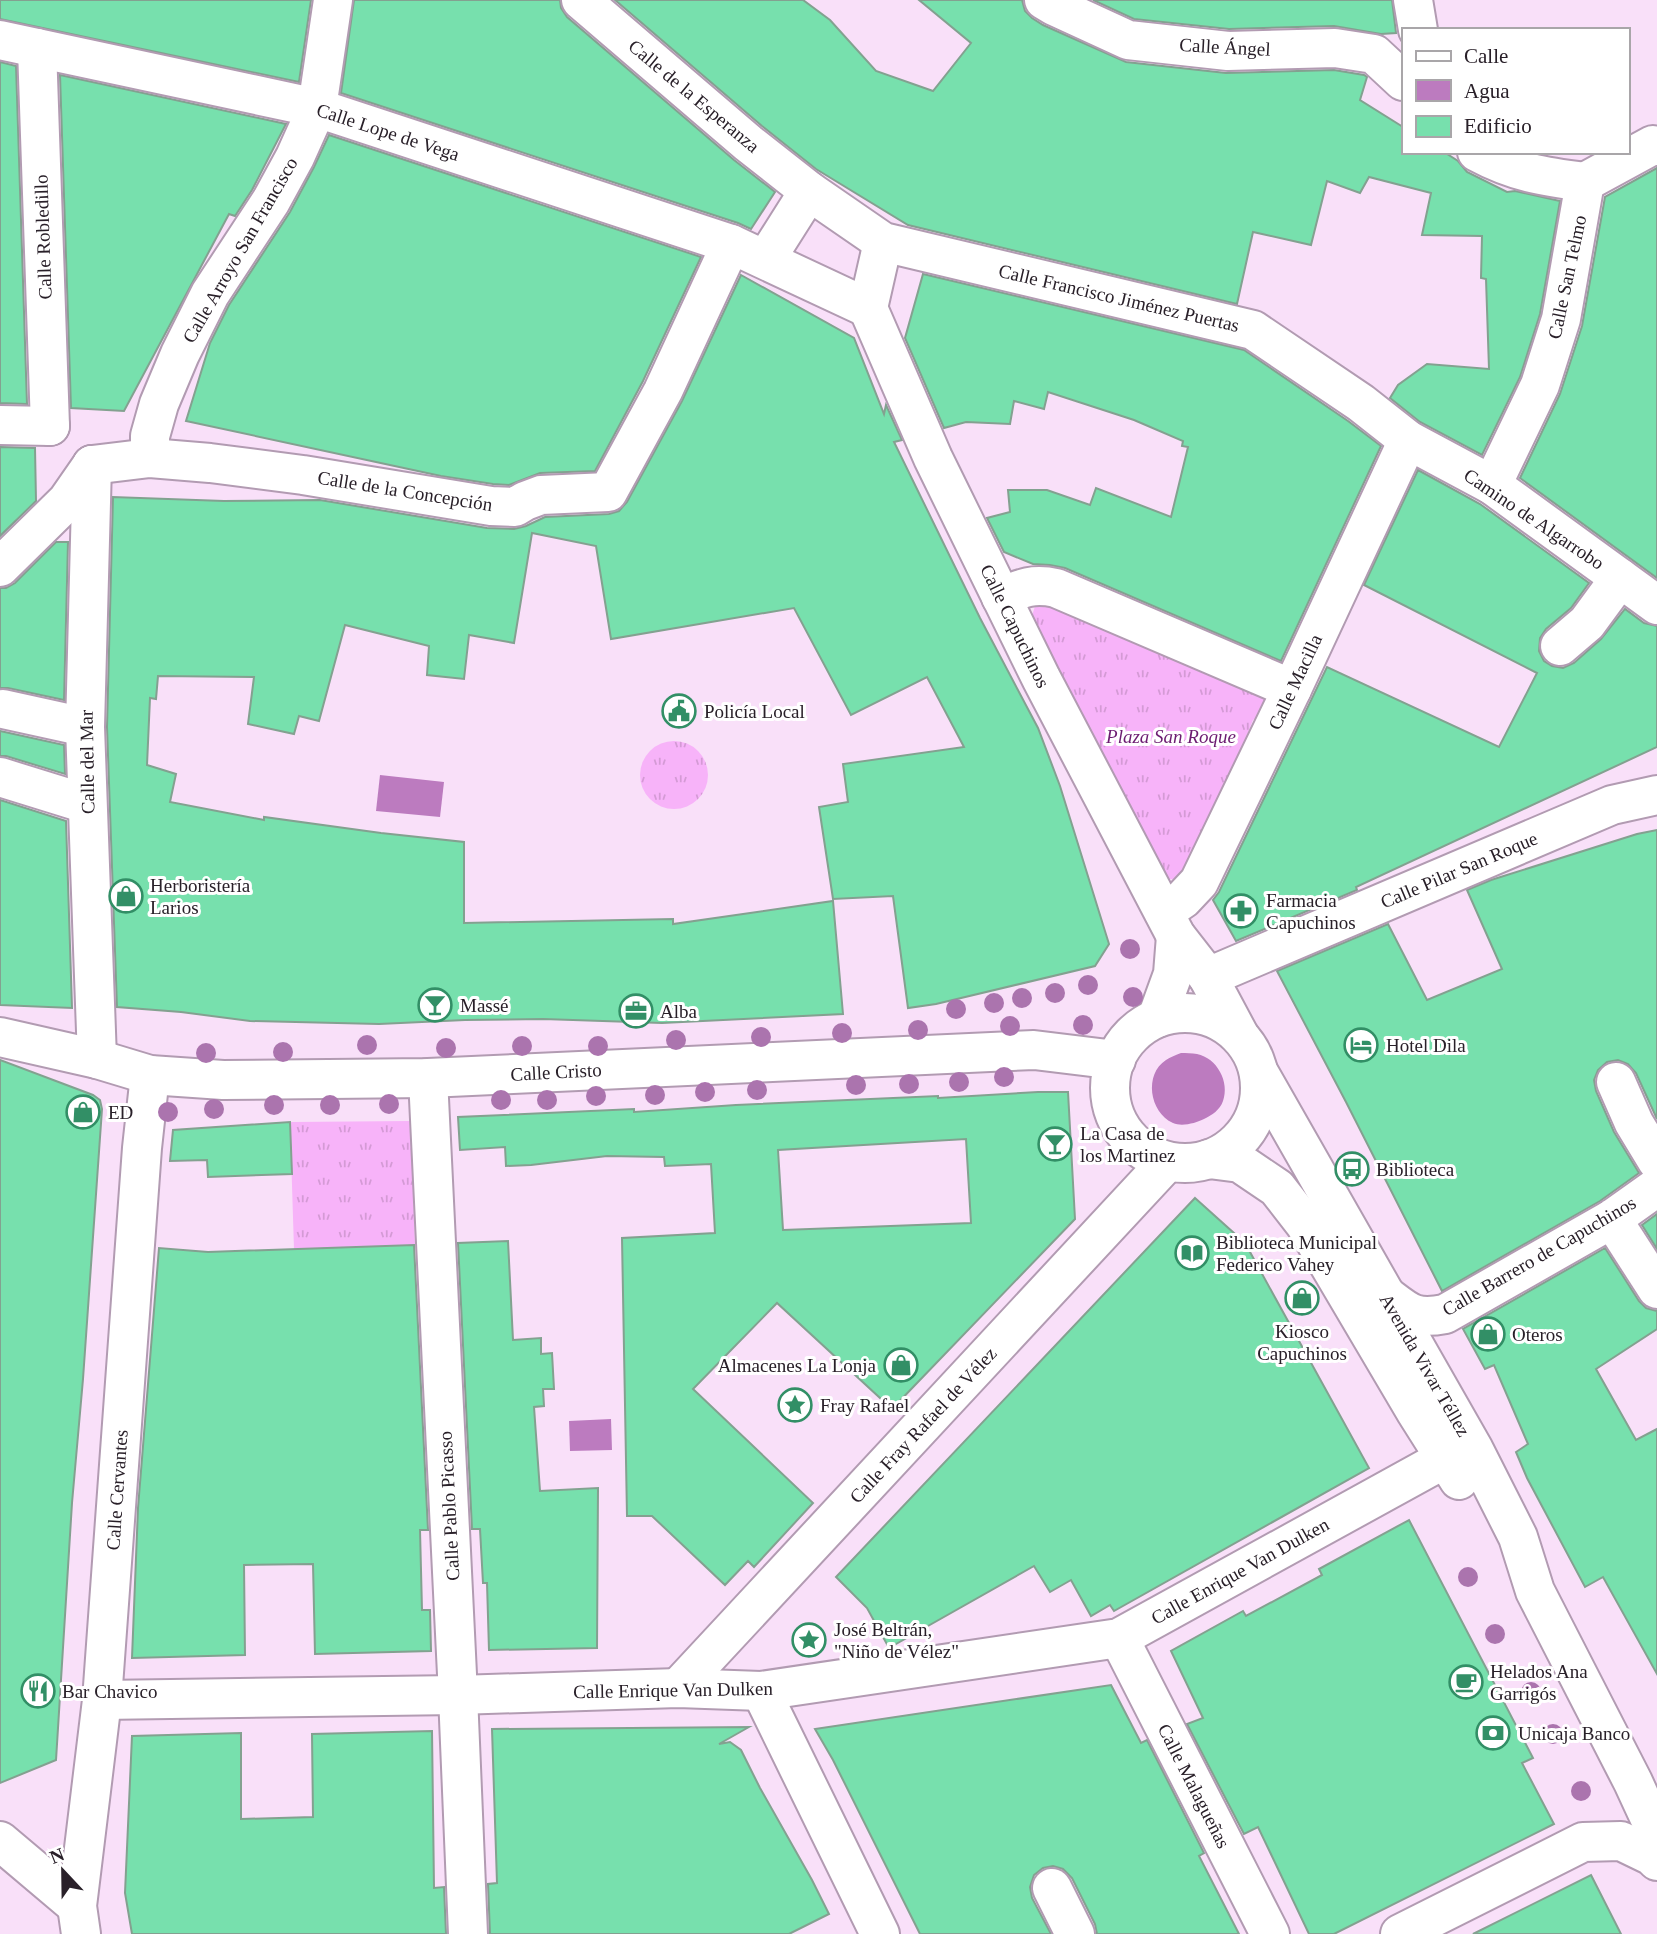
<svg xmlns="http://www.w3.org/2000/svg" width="1657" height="1934" font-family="Georgia,serif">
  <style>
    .grass { fill: url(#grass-tufts) }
    .water { fill: #bc7bbf }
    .building { fill: #77e0ad; stroke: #83a190; stroke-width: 2; fill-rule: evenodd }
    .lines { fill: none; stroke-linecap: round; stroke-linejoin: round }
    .minor-casing { stroke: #b29bb2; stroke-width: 42 }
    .minor { stroke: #fff; stroke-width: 38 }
    .tree { fill: #ab74ae }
    .labels { text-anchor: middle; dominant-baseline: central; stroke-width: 6; stroke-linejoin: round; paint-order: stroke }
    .street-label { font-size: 19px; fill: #292029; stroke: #fff }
    .poi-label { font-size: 19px; fill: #292029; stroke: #fff; text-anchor: start }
    .park-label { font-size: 19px; font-style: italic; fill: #6c1c71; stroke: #fff }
  </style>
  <defs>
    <pattern id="grass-tufts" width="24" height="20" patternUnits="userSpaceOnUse" patternTransform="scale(1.75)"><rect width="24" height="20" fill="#f7b3f9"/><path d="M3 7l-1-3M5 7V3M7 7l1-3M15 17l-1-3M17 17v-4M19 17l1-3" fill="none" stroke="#d49ad5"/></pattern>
  </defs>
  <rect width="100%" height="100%" fill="#f9e0f9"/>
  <g class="grass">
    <path d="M1036 603 1061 609 1254 695 1270 689 1274 709 1253 720 1191 880 1167 879 1031 619Z"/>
    <circle cx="674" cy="775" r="34"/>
    <path d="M411 1121 415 1245 294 1249 290 1122Z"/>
  </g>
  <g class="water">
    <path d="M380 775 444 782 440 817 376 811Z"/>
    <path d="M1181 1053C1186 1053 1192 1053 1197 1054 1217 1058 1230 1082 1223 1101 1220 1110 1212 1115 1204 1119 1196 1123 1182 1127 1173 1123 1149 1112 1144 1074 1166 1060 1170 1057 1176 1055 1181 1053Z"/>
    <path d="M611 1419 612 1450 570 1451 569 1421Z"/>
  </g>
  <g class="building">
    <path d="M0 0H311L299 82 0 19Z"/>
    <path d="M354 0H560L561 8 567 17 734 160 775 192 751 229 738 223 341 93Z"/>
    <path d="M615 0H803L830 20 876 71 933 91 971 43 919 0H1022L1025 11 1032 18 1043 25 1126 62 1226 73 1334 70 1364 75 1367 77 1360 100 1403 127V152H1444L1458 161 1467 172 1507 192 1515 191 1560 201 1540 314 1520 377 1482 455 1420 422 1390 398 1398 385 1427 364 1489 369 1486 279 1481 278 1482 236 1422 235 1431 193 1369 177 1360 193 1327 181 1311 245 1253 232 1237 304 908 225 816 169 762 126Z"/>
    <path d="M1093 0H1392L1396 33 1381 34 1334 26 1229 29 1134 19Z"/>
    <path d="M0 62 16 66 27 404 0 403Z"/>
    <path d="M60 75 286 124 252 190 235 216 229 214 124 411 71 408Z"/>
    <path d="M329 135 701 257 643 381 595 471 540 473 509 485 493 484 441 476 186 421 210 343 229 305 290 212 314 167Z"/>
    <path d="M1657 168V578L1520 478 1560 394 1582 326 1605 197Z"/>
    <path d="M923 274 1244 350 1348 421 1381 446 1281 661 1065 568 1050 565 1033 564 1004 552 987 518 1010 512 1008 490H1047L1090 505 1096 488 1171 517 1188 447 1182 446 1183 441 1134 420 1048 392 1044 409 1014 401 1010 424 966 422 944 428 905 338Z"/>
    <path d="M741 275 854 338 884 414 886 405 902 440 894 442 980 618 1038 728 1060 786 1109 944 1095 966 936 1004 908 1008 893 896 833 899 819 807 848 802 843 764 964 747 927 677 851 715 794 608 611 639 596 546 532 533 514 643 469 635 464 679 427 675 429 646 345 625 319 721 299 716 294 734 248 724 254 677 158 676 156 699 150 698 147 765 176 774 170 802 264 820V817L381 833 464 842V923L673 919V924L833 901 843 1014 662 1023 543 1019 465 1020 379 1024 250 1021 181 1012 117 1007 107 727 113 497 224 501 320 500 487 528 514 529 526 526 545 517 609 514 619 511 627 502 682 401Z"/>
    <path d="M0 447 35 448 36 501 0 536Z"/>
    <path d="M1418 470 1480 504 1589 583 1571 608 1546 629 1540 638 1539 651 1544 661 1552 666 1563 668 1574 663 1601 639 1625 609 1644 623 1657 626V747L1356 887 1357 890 1236 941 1213 900 1219 892 1327 667 1499 747 1537 673 1364 585Z"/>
    <path d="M56 542H68L64 700 8 688H0V588H6L15 583Z"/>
    <path d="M0 731 64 745 65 774 6 756H0Z"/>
    <path d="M0 800 66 821 72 1008 0 1005Z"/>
    <path d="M1657 830V1119L1636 1073 1628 1064 1618 1060 1607 1062 1598 1070 1594 1080 1596 1091 1614 1132 1639 1173 1600 1201 1442 1291 1346 1102 1277 971 1388 924 1427 1000 1502 969 1467 890 1491 880 1637 834Z"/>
    <path d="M0 1060 93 1095 100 1100 102 1109 83 1379 72 1503 56 1760 0 1783Z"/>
    <path d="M1038 1092H1068L1075 1219 892 1409 777 1303 693 1389 813 1503 754 1567 748 1561 725 1585 652 1516H627L622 1238 715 1233 711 1164 665 1166 664 1157 607 1156 531 1165 506 1166 505 1147 460 1150 458 1117 634 1109V1112L736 1105 938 1096V1098ZM966 1139 971 1223 783 1230 778 1150Z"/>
    <path d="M290 1122 292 1174 208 1177 207 1160 170 1161 173 1130Z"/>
    <path d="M1195 1198 1245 1243 1369 1468 1114 1611 1110 1605 1091 1616 1071 1580 1050 1592 1034 1566 889 1648 867 1608 836 1577Z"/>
    <path d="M1657 1214V1249L1642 1225Z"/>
    <path d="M508 1241 513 1340 541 1338V1354L552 1353 554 1389H543L544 1406 534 1407 540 1491 598 1488 597 1648 489 1650 487 1583H483L480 1529H472L458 1243Z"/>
    <path d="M414 1245 428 1530H420L422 1610H430L431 1651 315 1654 313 1564 244 1565 245 1655 132 1658 138 1508 159 1248 208 1252Z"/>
    <path d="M1605 1248 1639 1301 1646 1308 1657 1311V1329L1596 1369 1636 1440 1657 1429V1674L1603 1577 1585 1587 1527 1478 1516 1452 1528 1444 1494 1365 1485 1369 1463 1329Z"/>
    <path d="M1409 1520 1533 1758 1522 1763 1554 1824 1334 1934H1309L1258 1827 1244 1834 1187 1724 1203 1718 1171 1651 1243 1611 1246 1616 1322 1575 1319 1569Z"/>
    <path d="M1111 1685 1141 1743 1147 1740 1204 1853 1199 1856 1239 1934H1097L1095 1924 1072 1878 1063 1869 1053 1866 1043 1868 1034 1875 1030 1887 1032 1898 1051 1934H920L833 1760 815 1729Z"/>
    <path d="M749 1727 719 1744 730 1742 741 1750 760 1788 812 1880 829 1914 789 1934H490L488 1884 497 1883 492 1729Z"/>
    <path d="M432 1731 434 1888 444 1887 446 1934H132L125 1893 132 1736 241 1733V1819L313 1817 312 1734Z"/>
    <path d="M1591 1875 1621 1934H1473Z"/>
  </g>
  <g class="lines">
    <defs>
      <g id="minor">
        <path d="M581 0 748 143 809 191 883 242 1253 330 1361 403 1408 440 1492 485 1657 605"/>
        <path d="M1044 0 1054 6 1128 40 1228 51 1335 48 1374 54 1403 81"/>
        <path d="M1413 0 1418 30"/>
        <path d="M0 40 317 108 731 244 868 308"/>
        <path d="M37 48 50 426"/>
        <path d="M1477 152C1514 172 1544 177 1585 182"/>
        <path d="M1585 182 1653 145 1657 146"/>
        <path d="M766 259 809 191"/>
        <path d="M868 308 933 458 1041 678 1176 936 1208 977"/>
        <path d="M868 308 883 242"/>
        <path d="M0 425 50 426"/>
        <path d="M150 458V436L159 404 180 354 210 294 271 201 295 157 317 108 333 0"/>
        <path d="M92 465 150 458 210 463 303 475 491 506 515 507 525 501 541 495 608 492 663 391 731 244"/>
        <path d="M92 465 85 727 97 1059"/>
        <path d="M1492 485 1540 385 1561 319 1585 182"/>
        <path d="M0 567 67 501 92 465"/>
        <path d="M1001 597C1022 588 1033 583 1056 588L1292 689"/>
        <path d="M1560 646 1587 623 1620 578"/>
        <path d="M3 709 85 727"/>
        <path d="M0 777 87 804"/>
        <path d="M1164 912 1183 899 1199 882 1292 689 1408 440"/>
        <circle cx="1185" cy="1088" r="75"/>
        <path d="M1157 1018 1173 974 1176 936"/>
        <path d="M1239 1035 1208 977 1612 805 1657 795"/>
        <path d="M0 1037 97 1059 150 1075 223 1080 428 1078 1034 1050 1116 1060"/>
        <path d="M1259 1073 1474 1450 1518 1537 1535 1591 1633 1782 1657 1834"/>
        <path d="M428 1078 458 1695 468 1934"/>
        <path d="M1616 1082 1634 1123 1657 1161"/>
        <path d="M1209 1159 1240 1163 1277 1188 1305 1224 1416 1412 1459 1480"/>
        <path d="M1612 1219 1657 1289"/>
        <path d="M1384 1294C1408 1312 1413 1320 1445 1314L1612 1219 1657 1187"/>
        <path d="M1119 1638 1270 1934"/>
        <path d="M678 1688 1167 1162"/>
        <path d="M761 1691 880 1934"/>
        <path d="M102 1700 458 1695 678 1688 761 1691 1119 1638 1446 1458"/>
        <path d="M0 1841 77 1906"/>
        <path d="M1052 1888 1075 1934"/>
        <path d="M81 1934 77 1906 102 1700 142 1148 150 1075"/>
        <path d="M1400 1934 1583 1842 1621 1841 1652 1856 1657 1861"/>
      </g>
    </defs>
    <use href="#minor" class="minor-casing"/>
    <use href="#minor" class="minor"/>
  </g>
  <g class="tree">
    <circle cx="1130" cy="949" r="10"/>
    <circle cx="1088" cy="985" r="10"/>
    <circle cx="1055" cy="993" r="10"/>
    <circle cx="1133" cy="997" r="10"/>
    <circle cx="1022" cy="998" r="10"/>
    <circle cx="994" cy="1003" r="10"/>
    <circle cx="956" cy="1009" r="10"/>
    <circle cx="1083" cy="1025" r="10"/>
    <circle cx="1010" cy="1026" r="10"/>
    <circle cx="918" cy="1030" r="10"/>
    <circle cx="842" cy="1033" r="10"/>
    <circle cx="761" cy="1037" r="10"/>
    <circle cx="676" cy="1040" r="10"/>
    <circle cx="367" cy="1045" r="10"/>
    <circle cx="522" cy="1046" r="10"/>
    <circle cx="598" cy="1046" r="10"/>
    <circle cx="446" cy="1048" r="10"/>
    <circle cx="283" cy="1052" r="10"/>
    <circle cx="206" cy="1053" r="10"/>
    <circle cx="1004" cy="1077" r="10"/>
    <circle cx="959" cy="1082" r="10"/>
    <circle cx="909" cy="1084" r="10"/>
    <circle cx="856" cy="1085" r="10"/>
    <circle cx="757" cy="1090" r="10"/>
    <circle cx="705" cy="1092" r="10"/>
    <circle cx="655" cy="1095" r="10"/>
    <circle cx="596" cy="1096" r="10"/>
    <circle cx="501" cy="1100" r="10"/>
    <circle cx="547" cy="1100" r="10"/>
    <circle cx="389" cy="1104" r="10"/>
    <circle cx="274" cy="1105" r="10"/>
    <circle cx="330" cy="1105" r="10"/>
    <circle cx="214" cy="1109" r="10"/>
    <circle cx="168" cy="1112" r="10"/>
    <circle cx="1468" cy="1577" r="10"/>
    <circle cx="1495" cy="1634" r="10"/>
    <circle cx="1531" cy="1692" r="10"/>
    <circle cx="1553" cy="1734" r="10"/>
    <circle cx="1581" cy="1791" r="10"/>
  </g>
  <defs>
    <symbol id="civic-ring" viewBox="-11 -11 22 22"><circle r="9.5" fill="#fff" stroke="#328f66" stroke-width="1.5"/><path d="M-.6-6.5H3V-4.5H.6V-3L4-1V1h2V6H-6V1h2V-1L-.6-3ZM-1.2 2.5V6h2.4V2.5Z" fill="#328f66"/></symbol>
    <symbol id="shop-ring" viewBox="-11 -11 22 22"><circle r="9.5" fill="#fff" stroke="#328f66" stroke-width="1.5"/><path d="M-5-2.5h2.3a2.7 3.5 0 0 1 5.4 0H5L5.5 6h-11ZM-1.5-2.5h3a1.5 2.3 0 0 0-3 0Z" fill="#328f66"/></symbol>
    <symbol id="pharmacy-ring" viewBox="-11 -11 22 22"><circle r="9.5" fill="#fff" stroke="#328f66" stroke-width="1.5"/><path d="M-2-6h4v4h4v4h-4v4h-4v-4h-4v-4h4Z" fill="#328f66"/></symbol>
    <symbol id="bar-ring" viewBox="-11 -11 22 22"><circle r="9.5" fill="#fff" stroke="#328f66" stroke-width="1.5"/><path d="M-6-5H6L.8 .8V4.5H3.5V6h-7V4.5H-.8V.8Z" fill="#328f66"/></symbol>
    <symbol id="office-ring" viewBox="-11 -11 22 22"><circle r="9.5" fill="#fff" stroke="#328f66" stroke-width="1.5"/><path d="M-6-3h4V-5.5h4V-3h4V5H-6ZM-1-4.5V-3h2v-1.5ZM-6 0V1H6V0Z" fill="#328f66"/></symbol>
    <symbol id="hotel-ring" viewBox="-11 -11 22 22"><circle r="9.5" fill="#fff" stroke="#328f66" stroke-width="1.5"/><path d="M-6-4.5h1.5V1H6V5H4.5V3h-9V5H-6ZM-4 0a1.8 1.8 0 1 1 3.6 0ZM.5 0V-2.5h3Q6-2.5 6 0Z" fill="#328f66"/></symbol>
    <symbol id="bus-ring" viewBox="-11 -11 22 22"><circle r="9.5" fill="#fff" stroke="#328f66" stroke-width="1.5"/><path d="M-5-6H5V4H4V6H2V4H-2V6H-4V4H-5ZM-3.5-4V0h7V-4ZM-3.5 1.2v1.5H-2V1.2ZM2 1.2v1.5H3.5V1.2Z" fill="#328f66"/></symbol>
    <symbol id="library-ring" viewBox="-11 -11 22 22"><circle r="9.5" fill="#fff" stroke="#328f66" stroke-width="1.5"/><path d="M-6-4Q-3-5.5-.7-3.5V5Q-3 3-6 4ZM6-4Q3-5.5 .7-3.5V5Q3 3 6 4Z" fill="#328f66"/></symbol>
    <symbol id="sight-ring" viewBox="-11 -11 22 22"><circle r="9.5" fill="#fff" stroke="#328f66" stroke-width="1.5"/><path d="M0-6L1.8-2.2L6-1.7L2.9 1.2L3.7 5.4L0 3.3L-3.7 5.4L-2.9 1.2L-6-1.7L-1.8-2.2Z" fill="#328f66"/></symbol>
    <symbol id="cafe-ring" viewBox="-11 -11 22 22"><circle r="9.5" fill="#fff" stroke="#328f66" stroke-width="1.5"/><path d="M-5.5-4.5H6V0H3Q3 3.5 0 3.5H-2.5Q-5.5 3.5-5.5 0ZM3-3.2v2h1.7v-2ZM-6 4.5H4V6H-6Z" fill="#328f66"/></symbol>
    <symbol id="restaurant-ring" viewBox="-11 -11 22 22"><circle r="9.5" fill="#fff" stroke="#328f66" stroke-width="1.5"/><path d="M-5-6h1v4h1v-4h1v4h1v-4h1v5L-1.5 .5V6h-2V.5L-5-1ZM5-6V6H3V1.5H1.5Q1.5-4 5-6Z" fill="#328f66"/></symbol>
    <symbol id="bank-ring" viewBox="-11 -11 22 22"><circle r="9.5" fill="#fff" stroke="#328f66" stroke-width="1.5"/><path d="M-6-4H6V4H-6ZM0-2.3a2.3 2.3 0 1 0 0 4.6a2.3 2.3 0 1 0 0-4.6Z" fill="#328f66"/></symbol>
  </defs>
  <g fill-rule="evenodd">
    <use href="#civic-ring" x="660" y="692" width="38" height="38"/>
    <use href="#shop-ring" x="107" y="877" width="38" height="38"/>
    <use href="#pharmacy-ring" x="1222" y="892" width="38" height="38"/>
    <use href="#bar-ring" x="416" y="986" width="38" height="38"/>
    <use href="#office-ring" x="617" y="992" width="38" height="38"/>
    <use href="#hotel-ring" x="1342" y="1026" width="38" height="38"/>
    <use href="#shop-ring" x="64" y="1093" width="38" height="38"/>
    <use href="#bar-ring" x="1036" y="1125" width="38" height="38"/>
    <use href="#bus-ring" x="1333" y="1150" width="38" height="38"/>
    <use href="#library-ring" x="1173" y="1234" width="38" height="38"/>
    <use href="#shop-ring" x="1283" y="1279" width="38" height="38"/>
    <use href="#shop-ring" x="1469" y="1315" width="38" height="38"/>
    <use href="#shop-ring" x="882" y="1346" width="38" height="38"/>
    <use href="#sight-ring" x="776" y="1386" width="38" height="38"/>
    <use href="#sight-ring" x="790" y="1621" width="38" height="38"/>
    <use href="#cafe-ring" x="1447" y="1663" width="38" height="38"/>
    <use href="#restaurant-ring" x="19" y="1672" width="38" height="38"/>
    <use href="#bank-ring" x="1474" y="1714" width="38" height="38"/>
  </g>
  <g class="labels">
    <g class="street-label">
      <text transform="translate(1225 47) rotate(3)">Calle Ángel</text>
      <text transform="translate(694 96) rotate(40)">Calle de la Esperanza</text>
      <text transform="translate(388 132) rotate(18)">Calle Lope de Vega</text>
      <text transform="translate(43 237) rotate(-92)">Calle Robledillo</text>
      <text transform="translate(240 250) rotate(-60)">Calle Arroyo San Francisco</text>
      <text transform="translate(1567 277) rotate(-78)">Calle San Telmo</text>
      <text transform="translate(1119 298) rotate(13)">Calle Francisco Jiménez Puertas</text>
      <text transform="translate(405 491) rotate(9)">Calle de la Concepción</text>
      <text transform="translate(1534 519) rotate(34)">Camino de Algarrobo</text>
      <text transform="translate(1015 626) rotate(64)">Calle Capuchinos</text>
      <text transform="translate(1295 682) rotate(-65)">Calle Macilla</text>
      <text transform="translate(87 762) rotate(-91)">Calle del Mar</text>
      <text transform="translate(1459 870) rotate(-23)">Calle Pilar San Roque</text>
      <text transform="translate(556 1072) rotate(-3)">Calle Cristo</text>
      <text transform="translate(1539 1256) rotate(-30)">Calle Barrero de Capuchinos</text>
      <text transform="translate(1425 1365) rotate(60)">Avenida Vivar Téllez</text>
      <text transform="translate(923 1425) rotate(-47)">Calle Fray Rafael de Vélez</text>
      <text transform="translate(117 1490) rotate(-86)">Calle Cervantes</text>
      <text transform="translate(449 1506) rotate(-93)">Calle Pablo Picasso</text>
      <text transform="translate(1240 1571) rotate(-29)">Calle Enrique Van Dulken</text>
      <text transform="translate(673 1690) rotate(-1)">Calle Enrique Van Dulken</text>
      <text transform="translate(1194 1786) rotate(63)">Calle Malagueñas</text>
    </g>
    <g class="poi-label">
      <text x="704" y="711">Policía Local</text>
      <text x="150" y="885">Herboristería<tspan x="150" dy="22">Larios</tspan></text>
      <text x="1266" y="900">Farmacia<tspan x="1266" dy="22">Capuchinos</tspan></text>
      <text x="460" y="1005">Massé</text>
      <text x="660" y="1011">Alba</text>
      <text x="1386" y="1045">Hotel Dila</text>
      <text x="108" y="1112">ED</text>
      <text x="1080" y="1133">La Casa de<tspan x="1080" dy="22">los Martinez</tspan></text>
      <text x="1376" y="1169">Biblioteca</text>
      <text x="1216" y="1242">Biblioteca Municipal<tspan x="1216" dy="22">Federico Vahey</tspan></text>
      <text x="1302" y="1331" text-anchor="middle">Kiosco<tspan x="1302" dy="22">Capuchinos</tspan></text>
      <text x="1512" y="1334">Oteros</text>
      <text x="876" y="1365" text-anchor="end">Almacenes La Lonja</text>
      <text x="820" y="1405">Fray Rafael</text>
      <text x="834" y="1629">José Beltrán,<tspan x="834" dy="22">"Niño de Vélez"</tspan></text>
      <text x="1490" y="1671">Helados Ana<tspan x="1490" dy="22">Garrigós</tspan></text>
      <text x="62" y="1691">Bar Chavico</text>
      <text x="1518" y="1733">Unicaja Banco</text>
    </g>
    <g class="park-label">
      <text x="1171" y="736">Plaza San Roque</text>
    </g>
  </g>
  <rect x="1402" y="28" width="228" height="126" fill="#ffffff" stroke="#a9a6a9" stroke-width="2"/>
  <rect x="1416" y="51" width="35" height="10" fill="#ffffff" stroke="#a9a6a9" stroke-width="2"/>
  <text x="1464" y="63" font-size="21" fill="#292029">Calle</text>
  <rect x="1416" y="80" width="35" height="21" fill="#bc7bbf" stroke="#a9a6a9" stroke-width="2"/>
  <text x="1464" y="98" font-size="21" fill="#292029">Agua</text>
  <rect x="1416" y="116" width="35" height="21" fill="#77e0ad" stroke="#a9a6a9" stroke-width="2"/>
  <text x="1464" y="133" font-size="21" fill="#292029">Edificio</text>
  <g transform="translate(63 1871) rotate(338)" stroke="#ffffff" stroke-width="5" paint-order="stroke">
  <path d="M0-5L12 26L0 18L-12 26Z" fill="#292029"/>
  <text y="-10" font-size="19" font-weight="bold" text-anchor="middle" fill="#292029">N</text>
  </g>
</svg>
